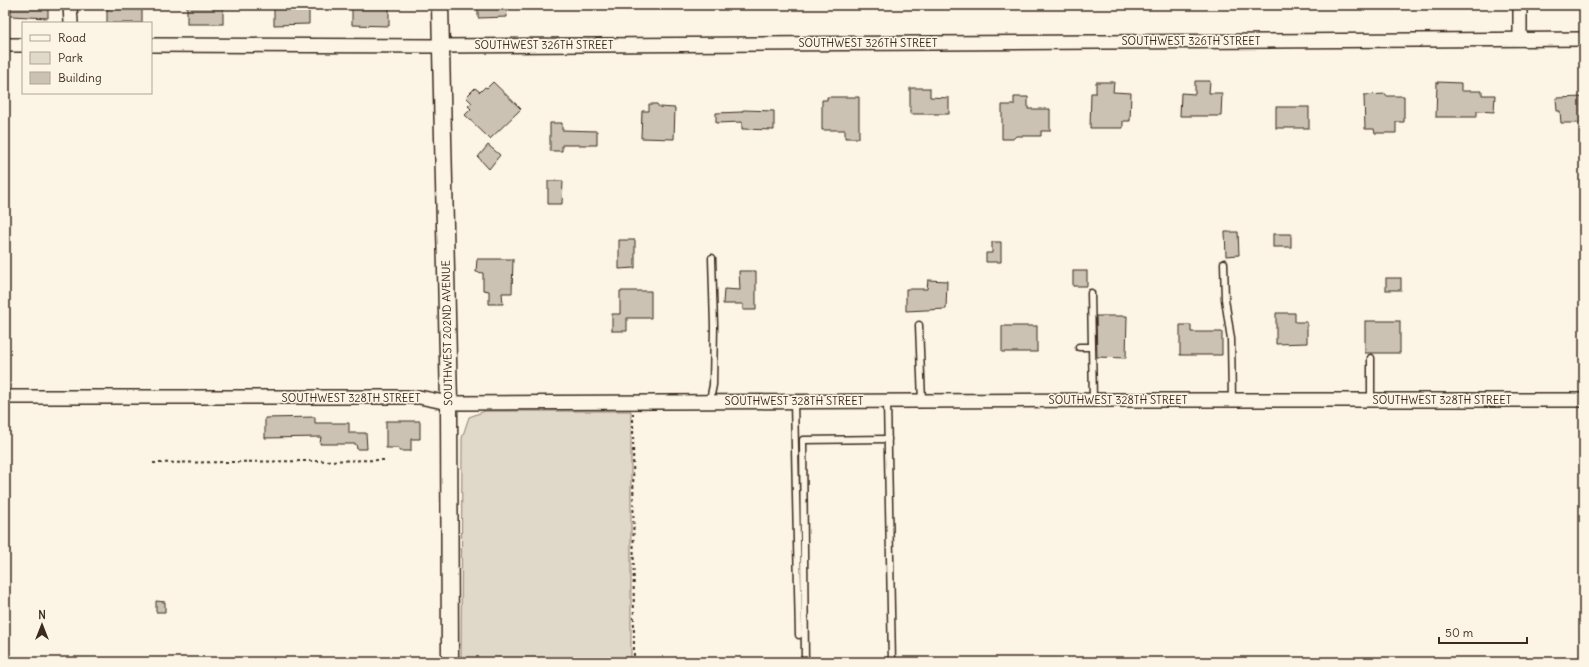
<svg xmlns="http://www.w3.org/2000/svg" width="1589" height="667" font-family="Delius,sans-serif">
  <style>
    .green { fill: #e0d8c8; stroke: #8e8173 }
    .building { fill: #ccc2b3; stroke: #3b2a1e }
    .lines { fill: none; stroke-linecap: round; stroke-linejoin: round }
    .service-casing { stroke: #3b2a1e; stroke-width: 9 }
    .minor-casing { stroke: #3b2a1e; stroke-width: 16 }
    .tertiary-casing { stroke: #3b2a1e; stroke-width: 19 }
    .path { stroke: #3b2a1e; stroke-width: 2; stroke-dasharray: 3 3; stroke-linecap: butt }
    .service { stroke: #fcf5e5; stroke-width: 6 }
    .minor { stroke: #fcf5e5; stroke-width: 13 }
    .tertiary { stroke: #fcf5e5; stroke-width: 16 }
    .labels { text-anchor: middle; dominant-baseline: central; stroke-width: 3; stroke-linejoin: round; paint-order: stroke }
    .street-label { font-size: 11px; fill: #3b2a1e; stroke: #fcf5e5 }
  </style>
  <rect width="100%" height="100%" fill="#fcf5e5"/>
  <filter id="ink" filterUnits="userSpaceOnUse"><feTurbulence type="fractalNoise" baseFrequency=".025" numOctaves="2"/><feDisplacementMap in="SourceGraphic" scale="8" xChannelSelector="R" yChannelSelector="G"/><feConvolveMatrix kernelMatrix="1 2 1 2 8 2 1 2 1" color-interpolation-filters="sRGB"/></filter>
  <g filter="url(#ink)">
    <path class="green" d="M485 411H631V662H461L462 438 469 417Z"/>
    <g class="building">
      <path d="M11 5H48V18L11 16Z"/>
      <rect x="107" y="5" width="35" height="18"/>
      <rect x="187" y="5" width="36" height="19"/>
      <path d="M274 5H309V24L274 25Z"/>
      <path d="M352 5H389V26L352 25Z"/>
      <path d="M478 5H506L507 17 478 18Z"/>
      <path d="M1195 81H1210L1209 93H1222L1221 116H1180L1181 93 1195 94Z"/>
      <path d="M493 82 521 109 490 139 465 115 471 109 468 106 472 103 466 97 475 88 480 92 485 87 487 88Z"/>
      <path d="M1096 82H1114L1113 92 1131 93 1130 121H1123V128H1090L1091 93H1096Z"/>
      <path d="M1437 82 1461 83V91H1482V95H1495L1494 112 1477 111V117H1436Z"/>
      <path d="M910 88H930V97L949 98V114H910Z"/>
      <path d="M1386 94V96H1404V122H1396V133H1375L1374 129H1365L1364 95Z"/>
      <path d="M827 97H859V138H845V130H822V100H827Z"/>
      <path d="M1014 97H1028V109H1050V131H1041V136H1016L1013 139H1002V105H1014Z"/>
      <path d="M1584 97V123H1561L1560 111H1557L1556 98Z"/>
      <path d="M649 104H657L659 107 675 108 674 139 641 138 642 111H649Z"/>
      <rect x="1276" y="107" width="33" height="21"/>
      <path d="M743 110 774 111V130L742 129V122L716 123V113L742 112Z"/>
      <path d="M550 123H562V130L597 131V145H562V151H550Z"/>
      <path d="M488 145 500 155 489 169 478 157Z"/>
      <path d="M548 181H563L562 204H548Z"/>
      <path d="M1225 232H1238L1239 255 1226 256Z"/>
      <rect x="1273" y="234" width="18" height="13"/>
      <path d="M619 240H635V268L619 269Z"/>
      <path d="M992 242H1001V262H986V253H992Z"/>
      <path d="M477 259H513L512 293H502L503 304H489V291L483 290V273L476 272Z"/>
      <path d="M739 271H756V310H743V304H723L724 289 740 290Z"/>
      <rect x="1073" y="271" width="14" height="15"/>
      <rect x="1386" y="278" width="15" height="12"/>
      <path d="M928 280 947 281 946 309 906 311V289H927Z"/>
      <path d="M620 291H651V318H627V331H612V314H620Z"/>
      <path d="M1276 313H1295V322H1307V343L1276 344Z"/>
      <path d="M1096 316H1127L1126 358 1097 357Z"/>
      <rect x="1365" y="321" width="35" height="32"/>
      <path d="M1180 325H1191V332H1222V355H1180Z"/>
      <rect x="1002" y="326" width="35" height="26"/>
      <path d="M315 417V423H349V433H366L367 449H357L356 444H320L321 437 265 438V418Z"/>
      <path d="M386 421H420V439H411V451H399V448H386Z"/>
      <path d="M156 601 165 602V612H156Z"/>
    </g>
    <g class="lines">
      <defs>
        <g id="service">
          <path d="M1224 263 1225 299 1231 339 1232 400"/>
          <path d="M1091 293 1093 400"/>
          <path d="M919 325 922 401"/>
          <path d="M1079 347H1092"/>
          <path d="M1371 358V400"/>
          <path d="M794 401 799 635"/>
          <path d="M887 401 892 662"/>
          <path d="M706 402 711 395 713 385 714 326 712 258"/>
          <path d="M805 662 803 440 888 439"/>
        </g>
        <g id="minor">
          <path d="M70 5 71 23"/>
          <path d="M1520 39V5"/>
          <path d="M5 45H23"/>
          <path d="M151 45 441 46 1584 39"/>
          <path d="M5 397H419L449 403 1122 400H1584"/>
        </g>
        <path id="tertiary" d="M440 5 449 403 450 662"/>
      </defs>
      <use href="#service" class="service-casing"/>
      <use href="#minor" class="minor-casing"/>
      <use href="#tertiary" class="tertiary-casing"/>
      <g class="path">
        <path d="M633 413 634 662"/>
        <path d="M153 463 387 460"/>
      </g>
      <use href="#service" class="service"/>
      <use href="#minor" class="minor"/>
      <use href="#tertiary" class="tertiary"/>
    </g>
  </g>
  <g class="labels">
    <g class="street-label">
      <text x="1191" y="41">SOUTHWEST 326TH STREET</text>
      <text x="868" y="43">SOUTHWEST 326TH STREET</text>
      <text x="544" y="45">SOUTHWEST 326TH STREET</text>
      <text transform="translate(447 333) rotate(-91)">SOUTHWEST 202ND AVENUE</text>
      <text x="351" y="398">SOUTHWEST 328TH STREET</text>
      <text x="1118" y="400">SOUTHWEST 328TH STREET</text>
      <text x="1442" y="400">SOUTHWEST 328TH STREET</text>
      <text x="794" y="401">SOUTHWEST 328TH STREET</text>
    </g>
  </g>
  <rect width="1589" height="667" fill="none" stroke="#fcf5e5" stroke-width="20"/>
  <rect x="10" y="10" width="1569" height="647" fill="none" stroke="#3b2a1e" stroke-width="1.5" filter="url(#ink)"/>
  <rect x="22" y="22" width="130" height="72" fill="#fcf5e5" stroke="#afa495"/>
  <rect x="30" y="35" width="20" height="6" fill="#fcf5e5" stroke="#afa495"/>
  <text x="58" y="42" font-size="12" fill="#3b2a1e">Road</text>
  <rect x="30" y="52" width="20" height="12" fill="#e0d8c8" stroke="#afa495"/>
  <text x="58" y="62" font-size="12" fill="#3b2a1e">Park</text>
  <rect x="30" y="72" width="20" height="12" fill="#ccc2b3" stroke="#afa495"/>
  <text x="58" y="82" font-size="12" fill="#3b2a1e">Building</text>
  <g transform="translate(42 625)" stroke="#fcf5e5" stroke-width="3" paint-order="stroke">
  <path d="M0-3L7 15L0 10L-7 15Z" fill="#3b2a1e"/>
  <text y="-6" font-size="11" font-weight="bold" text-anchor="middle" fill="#3b2a1e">N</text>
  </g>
  <path d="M1439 637v6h88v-6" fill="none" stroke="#3b2a1e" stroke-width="2"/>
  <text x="1445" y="637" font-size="12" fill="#3b2a1e" stroke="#fcf5e5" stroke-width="3" paint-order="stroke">50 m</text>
</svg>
